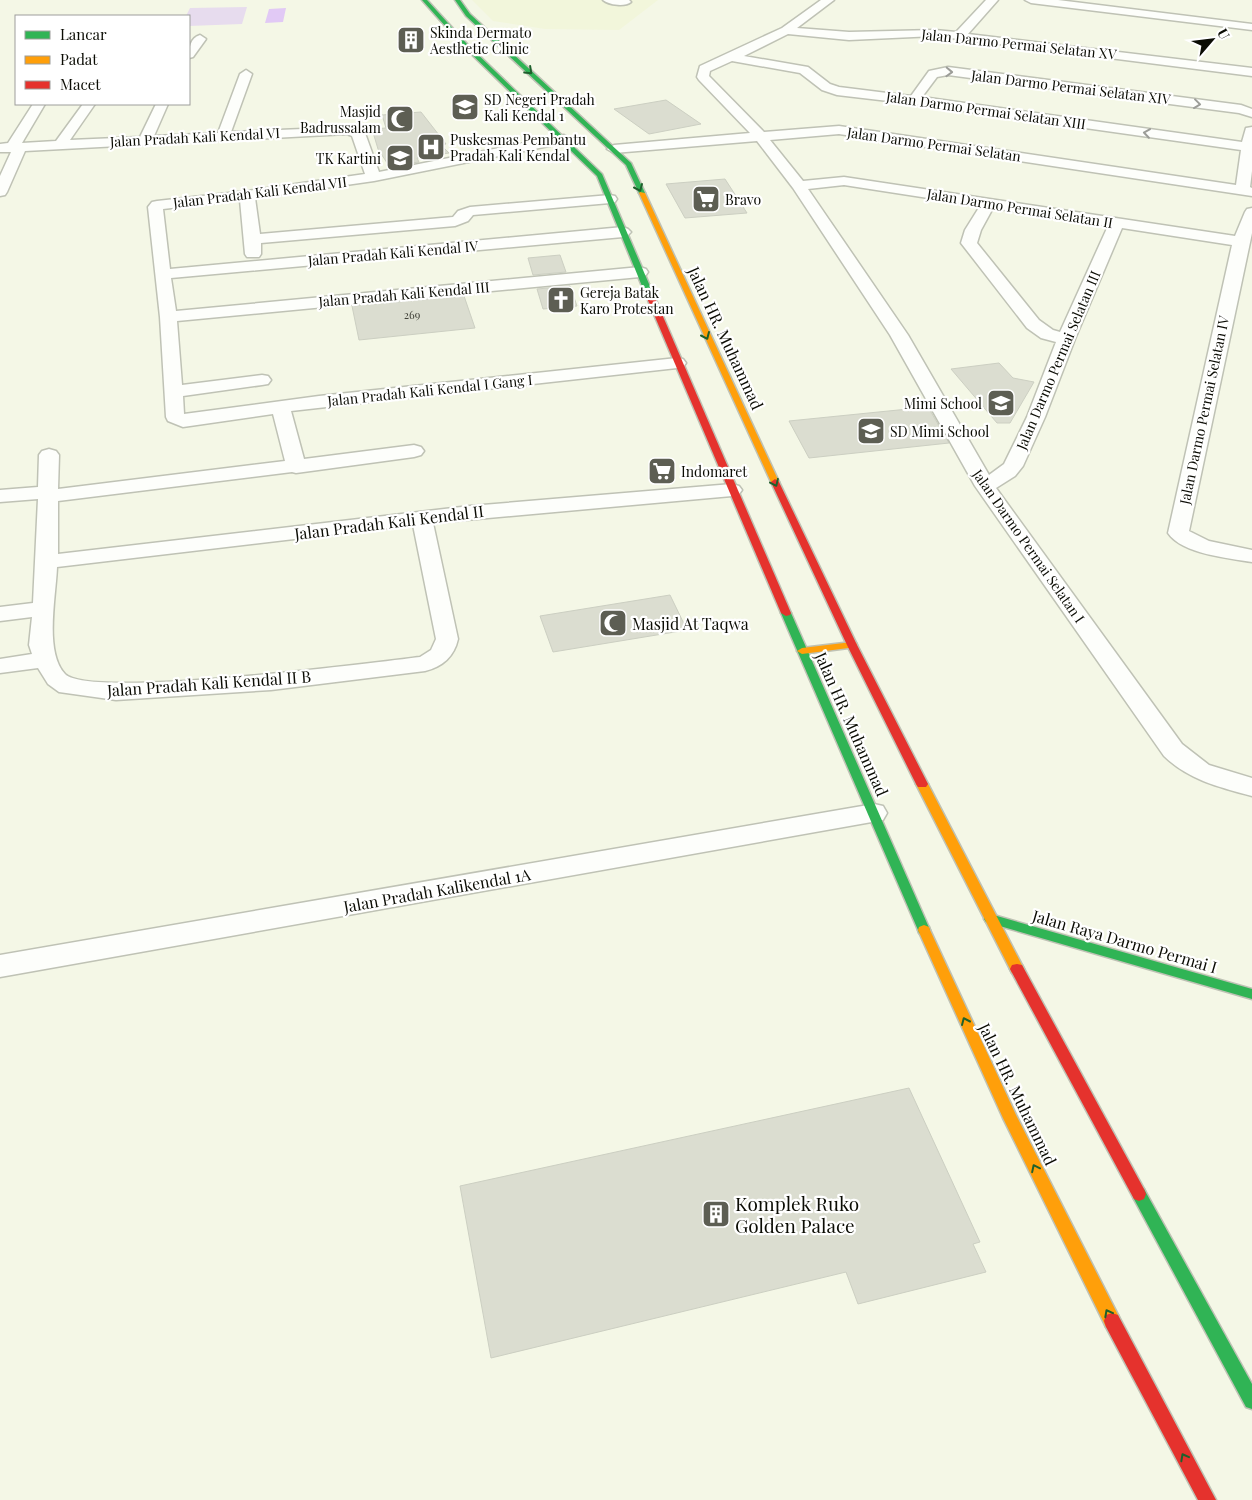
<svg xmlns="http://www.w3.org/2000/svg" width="1252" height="1500" font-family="'Playfair Display',serif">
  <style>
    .built { fill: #f2f6db }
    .green { fill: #e7dcee }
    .water { fill: #e1c9f5 }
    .building { fill: #dbddd0; stroke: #cccfc2 }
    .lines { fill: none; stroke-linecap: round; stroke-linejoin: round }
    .street-casing { stroke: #bfc2b5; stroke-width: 3 }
    .fast-casing { stroke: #bfc2b5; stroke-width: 3 }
    .slow-casing { stroke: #bfc2b5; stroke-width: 3 }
    .jam-casing { stroke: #bfc2b5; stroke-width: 3 }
    .street { fill: #fdfefb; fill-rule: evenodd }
    .fast { fill: #30b455; fill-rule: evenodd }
    .slow { fill: #ff9f0a; fill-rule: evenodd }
    .jam { fill: #e5322d; fill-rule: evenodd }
    .oneway { stroke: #1e602c }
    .oneway2 { stroke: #9c9d98 }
    .labels { text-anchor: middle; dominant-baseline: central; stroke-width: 4.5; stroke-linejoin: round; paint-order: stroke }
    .far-number-label { font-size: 11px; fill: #414239 }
    .far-poi-label { font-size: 14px; fill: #0b0c04; stroke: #fff; text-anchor: start }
    .far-street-label { font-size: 14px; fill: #0b0c04; stroke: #fff }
    .street-label { font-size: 16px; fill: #0b0c04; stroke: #fff }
    .poi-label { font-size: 16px; fill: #0b0c04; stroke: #fff; text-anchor: start }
    .near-poi-label { font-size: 19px; fill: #0b0c04; stroke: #fff; text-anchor: start }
  </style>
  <rect width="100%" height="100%" fill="#f4f7e6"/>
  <path class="built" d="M472 0H658L619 30 545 29 493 21Z"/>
  <path class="green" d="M247 7 242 24 189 26V16H186L190 8Z"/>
  <path class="water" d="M286 8 283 22 265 23 269 9Z"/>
  <g class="building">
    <path d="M666 100 701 124 649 134 614 109Z"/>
    <path d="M421 112 446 144 441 145 449 153 417 158 419 162 389 166 378 149 372 129 386 128 382 115Z"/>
    <path d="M725 179 747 213 685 218 666 184Z"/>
    <path d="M560 255 566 272 533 275 528 258Z"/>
    <path d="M570 286 577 306 543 309 537 289Z"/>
    <path d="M464 296 475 328 359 340 352 306Z"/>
    <path d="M999 363 1013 378 1034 382 1010 423H997L951 369Z"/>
    <path d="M928 407 949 443 809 458 789 421Z"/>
    <path d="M670 595 687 630 553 652 540 616Z"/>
    <path d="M909 1088 980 1242 973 1244 986 1272 858 1304 846 1272 491 1358 460 1186Z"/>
  </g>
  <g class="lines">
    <defs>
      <g id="street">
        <path d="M603 0H629L631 2C625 7 609 5 603 0Z"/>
        <path d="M821 0H834L797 28 849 32 935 30 956 32 986 0H998L968 34 1252 68V76L935 36 849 40 788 34 744 56 808 67 830 84 839 87 911 96 929 71 948 67 1241 105 1252 109V117L1239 113 948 75 937 77 922 97 1242 142 1246 128 1252 127V171L1250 187 1252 188V196L839 134 770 140 803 181 844 177 1235 236 1245 212 1247 209 1252 208V233L1189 531 1209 541 1252 550V562C1228 558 1182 554 1168 533L1232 245 1122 228 1075 339 1045 417 1023 466 1015 476 996 488 1182 744 1209 765 1252 778V796C1219 787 1189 780 1164 756L975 486 890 335 793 188 757 141 614 153 607 149 614 145 750 133 699 80 697 77 700 66 782 28ZM732 61 800 73 822 90 837 95 914 104 1241 150 1236 185 839 126 764 132 709 76 710 71ZM844 185 980 206 965 230 961 243 1027 328 1041 338 1056 342 1027 417 1004 464 989 475 908 335 808 189ZM993 208 1108 226 1060 332 1053 330 1039 320 977 243 981 230Z"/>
        <path d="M1025 0H1058L1252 24V30L1031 3Z"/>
        <path d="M200 35 206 39 193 57 189 58C189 48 190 38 200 35Z"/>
        <path d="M246 70 252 74 231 132 352 127 363 130 365 133 379 172 564 135 571 139 564 143 374 181 255 198 260 234 453 217 458 211 470 207 610 195 615 196 617 199 615 202 610 203 473 215 468 221 455 226 261 243V254L259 257H247L245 254 240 200 163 209 170 269 623 227 628 229 631 232 628 235 623 237 171 278 176 311 640 267 646 269 648 272 646 275 640 277 177 321 182 385 262 375 268 376 271 380 268 384 262 385 183 396 184 414 319 396 677 358 683 359 686 363 683 367 677 368 291 411 304 459 414 445 421 447 424 451 421 455 414 457 296 473 292 472 58 501V554L470 506 732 484 739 486 742 490 739 494 732 496 433 523 458 639C454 657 442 667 425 671L271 690 116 700 59 692 48 684 38 668 0 673V659L32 654 29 645 32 617 0 621V607L33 603 38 499 0 502V490L38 487 39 455 42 451 49 449 56 451 59 455 58 489 285 461 273 414 183 427 168 421 166 417 160 317 148 207 152 202 157 201 247 191 365 174 352 136 347 134 25 151 7 192 5 195 0 196V176L11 152H0V144L8 143 33 104H45L22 143 56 141 83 104H95L70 140 140 137 156 104H168L154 136 218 133 240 74ZM413 525 436 639 431 650 420 657C371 663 90 699 65 674 44 652 56 596 57 567Z"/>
        <path d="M874 804 883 806 887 813 883 820 0 977V955Z"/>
      </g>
      <g id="fast">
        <path d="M422 0H427L467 44 602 174 652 291 651 293 644 291 597 176 463 46Z"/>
        <path d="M455 0H460L470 14 631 163 645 193 644 194 639 193 626 165 466 16Z"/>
        <path d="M786 610 791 613 930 930 929 933 924 935 919 933 918 930 781 613Z"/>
        <path d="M990 914 1252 989V999L986 922 984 919 986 916Z"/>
        <path d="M1139 1187 1144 1189 1252 1384V1409L1246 1407 1134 1199 1132 1194 1134 1189Z"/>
      </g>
      <g id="slow">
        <path d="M640 192 645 193 779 482 778 484 775 485 771 482 639 193Z"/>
        <path d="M852 642 856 643 857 645 856 647 802 654 797 651 802 648Z"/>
        <path d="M922 780 928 784 1024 969 1022 973 1017 974 1012 973 1010 969 916 784Z"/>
        <path d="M924 925 929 927 930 930 1016 1115 1118 1315 1120 1321 1118 1327 1112 1329 1106 1327 1003 1118 918 930 919 927Z"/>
      </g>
      <g id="jam">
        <path d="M645 289 652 291 791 613 790 615 786 616 781 613 644 291Z"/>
        <path d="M775 479 779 482 857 645 928 784 926 787H918L916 784 847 645 771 482Z"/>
        <path d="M1017 964 1022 965 1144 1189 1146 1194 1144 1199 1139 1201 1134 1199 1010 969 1012 965Z"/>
        <path d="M1112 1313 1118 1315 1216 1500H1198L1106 1327 1104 1321 1106 1315Z"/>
      </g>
    </defs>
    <use href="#street" class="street-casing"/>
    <use href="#fast" class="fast-casing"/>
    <use href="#slow" class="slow-casing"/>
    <use href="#jam" class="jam-casing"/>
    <use href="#street" class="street"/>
    <use href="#fast" class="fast"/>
    <use href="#slow" class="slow"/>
    <use href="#jam" class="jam"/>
  </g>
  <defs><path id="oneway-chevron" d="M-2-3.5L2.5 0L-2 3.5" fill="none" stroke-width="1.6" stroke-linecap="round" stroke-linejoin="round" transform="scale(1.25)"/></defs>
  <g class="oneway">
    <use href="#oneway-chevron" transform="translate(529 71) rotate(43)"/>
    <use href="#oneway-chevron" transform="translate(639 188) rotate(66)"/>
    <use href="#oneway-chevron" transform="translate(706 336) rotate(66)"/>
    <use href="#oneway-chevron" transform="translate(775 483) rotate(65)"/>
    <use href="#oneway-chevron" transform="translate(965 1021) rotate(-114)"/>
    <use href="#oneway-chevron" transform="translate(1035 1168) rotate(-116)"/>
    <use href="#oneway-chevron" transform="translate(1108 1313) rotate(-118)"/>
    <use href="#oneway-chevron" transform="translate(1184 1457) rotate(-118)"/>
  </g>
  <g class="oneway2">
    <use href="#oneway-chevron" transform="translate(949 72) rotate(2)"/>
    <use href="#oneway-chevron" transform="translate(1197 104) rotate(7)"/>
    <use href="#oneway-chevron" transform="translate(1147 133) rotate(-172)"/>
  </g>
  <defs>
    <symbol id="building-square" viewBox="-11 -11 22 22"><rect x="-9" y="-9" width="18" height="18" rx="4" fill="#5d5e53" stroke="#fff"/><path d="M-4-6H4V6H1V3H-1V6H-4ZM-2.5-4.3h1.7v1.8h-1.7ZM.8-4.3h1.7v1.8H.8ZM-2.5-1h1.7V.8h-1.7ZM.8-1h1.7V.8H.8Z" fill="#fff"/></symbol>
    <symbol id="school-square" viewBox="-11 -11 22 22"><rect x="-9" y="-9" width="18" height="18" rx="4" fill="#5d5e53" stroke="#fff"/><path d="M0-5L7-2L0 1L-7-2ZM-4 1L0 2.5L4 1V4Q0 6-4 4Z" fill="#fff"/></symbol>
    <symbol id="mosque-square" viewBox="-11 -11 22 22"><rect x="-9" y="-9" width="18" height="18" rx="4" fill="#5d5e53" stroke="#fff"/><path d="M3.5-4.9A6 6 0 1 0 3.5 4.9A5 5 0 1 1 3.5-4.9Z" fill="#fff"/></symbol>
    <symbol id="hospital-square" viewBox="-11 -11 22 22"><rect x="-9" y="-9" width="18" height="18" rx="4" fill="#5d5e53" stroke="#fff"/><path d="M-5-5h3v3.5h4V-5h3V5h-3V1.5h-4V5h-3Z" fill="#fff"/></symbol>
    <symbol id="supermarket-square" viewBox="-11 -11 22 22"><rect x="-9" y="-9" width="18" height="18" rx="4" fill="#5d5e53" stroke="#fff"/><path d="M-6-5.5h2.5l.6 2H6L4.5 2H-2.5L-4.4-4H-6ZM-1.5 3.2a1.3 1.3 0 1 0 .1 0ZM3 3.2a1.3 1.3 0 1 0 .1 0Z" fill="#fff"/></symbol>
    <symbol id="church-square" viewBox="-11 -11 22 22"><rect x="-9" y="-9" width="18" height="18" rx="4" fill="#5d5e53" stroke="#fff"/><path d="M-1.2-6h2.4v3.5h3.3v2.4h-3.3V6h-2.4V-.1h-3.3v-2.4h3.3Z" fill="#fff"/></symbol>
  </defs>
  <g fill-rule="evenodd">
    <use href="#building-square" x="395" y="24" width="32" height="32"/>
    <use href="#school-square" x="449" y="91" width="32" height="32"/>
    <use href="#mosque-square" x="384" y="103" width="32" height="32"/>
    <use href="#hospital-square" x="415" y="131" width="32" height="32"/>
    <use href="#school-square" x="384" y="142" width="32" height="32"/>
    <use href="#supermarket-square" x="690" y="183" width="32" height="32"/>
    <use href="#church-square" x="545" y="284" width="32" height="32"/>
    <use href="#school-square" x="985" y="387" width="32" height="32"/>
    <use href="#school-square" x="855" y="415" width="32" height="32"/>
    <use href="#supermarket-square" x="646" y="455" width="32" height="32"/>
    <use href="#mosque-square" x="597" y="607" width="32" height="32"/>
    <use href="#building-square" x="700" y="1198" width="32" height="32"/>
  </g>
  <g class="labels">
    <g class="far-number-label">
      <text x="412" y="314">269</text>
    </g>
    <g class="far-poi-label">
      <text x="430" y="32">Skinda Dermato<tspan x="430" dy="16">Aesthetic Clinic</tspan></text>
      <text x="484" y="99">SD Negeri Pradah<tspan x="484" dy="16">Kali Kendal 1</tspan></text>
      <text x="381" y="111" text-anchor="end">Masjid<tspan x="381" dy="16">Badrussalam</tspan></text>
      <text x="450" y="139">Puskesmas Pembantu<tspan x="450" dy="16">Pradah Kali Kendal</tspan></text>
      <text x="381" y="158" text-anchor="end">TK Kartini</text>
      <text x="725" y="199">Bravo</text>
      <text x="580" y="292">Gereja Batak<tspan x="580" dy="16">Karo Protestan</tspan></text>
      <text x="982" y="403" text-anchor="end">Mimi School</text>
      <text x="890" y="431">SD Mimi School</text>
      <text x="681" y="471">Indomaret</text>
    </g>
    <g class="far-street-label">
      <text transform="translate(1019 44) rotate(6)">Jalan Darmo Permai Selatan XV</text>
      <text transform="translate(1071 87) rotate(7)">Jalan Darmo Permai Selatan XIV</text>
      <text transform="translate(986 110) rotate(8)">Jalan Darmo Permai Selatan XIII</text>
      <text transform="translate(195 137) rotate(-3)">Jalan Pradah Kali Kendal VI</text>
      <text transform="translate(934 144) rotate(8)">Jalan Darmo Permai Selatan</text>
      <text transform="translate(260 192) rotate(-7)">Jalan Pradah Kali Kendal VII</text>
      <text transform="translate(1020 208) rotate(9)">Jalan Darmo Permai Selatan II</text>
      <text transform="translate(393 253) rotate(-5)">Jalan Pradah Kali Kendal IV</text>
      <text transform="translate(404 294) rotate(-5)">Jalan Pradah Kali Kendal III</text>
      <text transform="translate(1058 360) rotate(-67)">Jalan Darmo Permai Selatan III</text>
      <text transform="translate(430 390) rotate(-6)">Jalan Pradah Kali Kendal I Gang I</text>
      <text transform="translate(1204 410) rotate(-78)">Jalan Darmo Permai Selatan IV</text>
      <text transform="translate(1029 546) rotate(55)">Jalan Darmo Permai Selatan I</text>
    </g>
    <g class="street-label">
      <text transform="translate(726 338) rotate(65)">Jalan HR. Muhammad</text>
      <text transform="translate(389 522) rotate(-7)">Jalan Pradah Kali Kendal II</text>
      <text transform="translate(209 683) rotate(-4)">Jalan Pradah Kali Kendal II B</text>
      <text transform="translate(852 724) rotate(66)">Jalan HR. Muhammad</text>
      <text transform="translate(437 890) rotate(-10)">Jalan Pradah Kalikendal 1A</text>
      <text transform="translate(1125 941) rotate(16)">Jalan Raya Darmo Permai I</text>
      <text transform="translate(1018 1094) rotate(64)">Jalan HR. Muhammad</text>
    </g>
    <g class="poi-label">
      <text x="632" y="623">Masjid At Taqwa</text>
    </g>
    <g class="near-poi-label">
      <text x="735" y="1203">Komplek Ruko<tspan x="735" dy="22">Golden Palace</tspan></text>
    </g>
  </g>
  <rect x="15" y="15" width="175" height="90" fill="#ffffff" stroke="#9d9e9b"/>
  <rect x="25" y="31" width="25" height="8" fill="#30b455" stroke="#9d9e9b"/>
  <text x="60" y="40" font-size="15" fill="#0b0c04">Lancar</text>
  <rect x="25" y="56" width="25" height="8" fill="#ff9f0a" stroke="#9d9e9b"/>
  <text x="60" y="65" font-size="15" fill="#0b0c04">Padat</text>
  <rect x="25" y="81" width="25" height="8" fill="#e5322d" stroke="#9d9e9b"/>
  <text x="60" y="90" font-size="15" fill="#0b0c04">Macet</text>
  <g transform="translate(1212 40) rotate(62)" stroke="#ffffff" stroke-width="4" paint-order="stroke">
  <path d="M0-4L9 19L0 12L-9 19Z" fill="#0b0c04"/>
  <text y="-8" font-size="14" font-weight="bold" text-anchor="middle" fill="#0b0c04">U</text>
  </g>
</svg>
